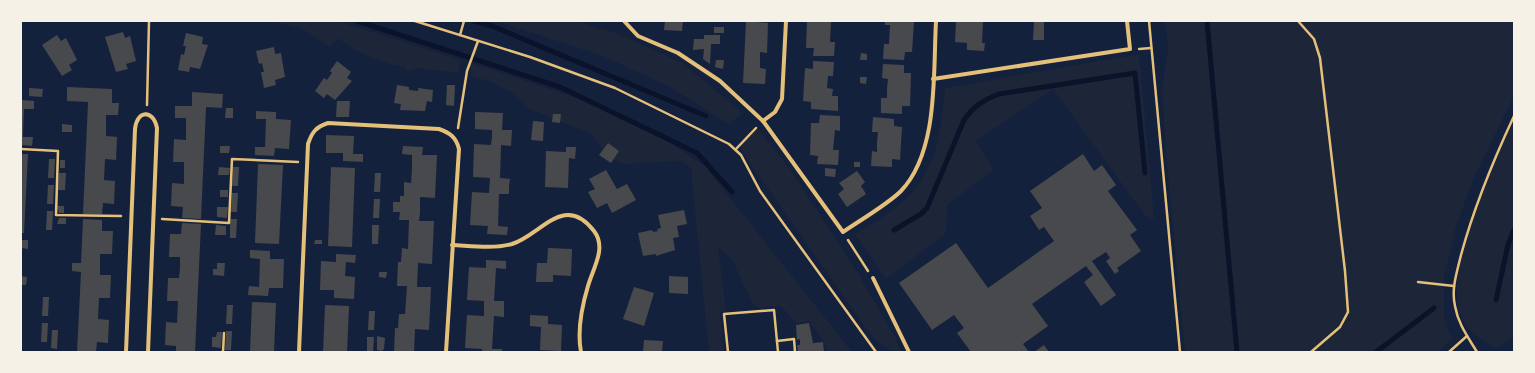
<svg xmlns="http://www.w3.org/2000/svg" width="1535" height="373" font-family="'Asap Condensed',sans-serif">
  <style>
    .green { fill: #1d2539 }
    .lines { fill: none; stroke-linecap: round; stroke-linejoin: round }
    .stream { stroke: #0b132b; stroke-width: 5 }
    .building { fill: #48494c }
    .path { stroke: #e5c07b; stroke-width: 2.5 }
    .minor { stroke: #e5c07b; stroke-width: 4 }
  </style>
  <rect width="100%" height="100%" fill="#14213d"/>
  <g class="green">
    <path d="M274 21H337L460 60 459 73 415 68 414 71 405 70 406 67C382 64 357 53 338 38L330 47 304 30Z"/>
    <path d="M496 21H576L618 34 682 63 743 113 729 124 668 86 603 56Z"/>
    <path d="M1165 21H1514V96L1475 175 1456 226 1444 278V314L1447 327 1453 339 1438 352H1185L1166 155 1162 88 1168 50Z"/>
    <path d="M1139 54 1154 219 1145 215 1138 206 1053 89 976 141 993 170 947 205 946 233 886 279 855 234C926 195 938 168 945 88Z"/>
    <path d="M471 63 585 101 647 128 705 166 852 352H827L825 343 809 321 796 323 780 305 759 308 752 302 732 260 718 247 726 311 720 312 724 352H709L691 168 681 161 625 164 608 158 593 135 530 109 511 92 489 81 470 76Z"/>
    <path d="M1514 122V337L1496 348C1483 341 1468 333 1462 318 1441 270 1490 166 1514 122Z"/>
    <path d="M758 129 790 169 856 270 895 337 901 352C884 352 875 339 865 327L743 153 741 143Z"/>
  </g>
  <g class="lines">
    <g class="stream">
      <path d="M357 21 560 87 697 153 732 192"/>
      <path d="M474 21 492 26 706 116"/>
      <path d="M1207 21 1237 352"/>
      <path d="M894 230 921 214 927 208 964 120C973 107 983 100 999 94L1135 73 1145 173"/>
      <path d="M1496 300 1508 245 1514 230"/>
      <path d="M1376 352 1434 308"/>
    </g>
  </g>
  <g class="building">
    <path d="M665 21H683L682 31 664 30Z"/>
    <path d="M746 21 768 23 767 53 760 52V68L766 69 765 84 743 83Z"/>
    <path d="M807 21H836L831 22 830 42H835L834 56H813L814 48H806Z"/>
    <path d="M885 21H914L912 52H905L904 60 883 59 884 44H889L890 25H885Z"/>
    <path d="M956 21H983L982 43H985L984 51 967 50V43L955 42Z"/>
    <path d="M1034 22H1044V40H1033Z"/>
    <rect x="714" y="27" width="10" height="6"/>
    <path d="M123 32 125 38 130 36 136 61 126 64 128 69 116 72 105 37Z"/>
    <path d="M186 33 203 37 202 44 208 45 200 69 190 67 189 72 178 70 181 54 184 55 186 46H183Z"/>
    <path d="M57 35 61 41 66 38 77 60 69 65 72 70 62 76 42 45Z"/>
    <path d="M704 35H720V44H711L710 64 703 59 704 49 693 50 694 39H704Z"/>
    <path d="M274 47 275 54 281 53 285 77 275 80 276 85 264 88 261 72H264L262 63 259 64 256 51Z"/>
    <path d="M861 53 867 54V60H860Z"/>
    <path d="M716 60H724L723 69 715 67Z"/>
    <path d="M337 61 351 72 347 78 352 81 335 100 327 94 324 98 315 91 324 78 327 80 332 73 330 71Z"/>
    <path d="M813 61 834 62 833 76H828L827 88 833 89 832 96H838V111L811 109V102L803 101 805 68 813 69Z"/>
    <path d="M883 64 904 65V73H911L910 106H902V114L881 113V98H887V89L888 79 882 78Z"/>
    <path d="M860 77H867L866 84 860 83Z"/>
    <path d="M397 85 409 87V90L418 91V88L433 90 432 102 427 101 425 111 400 110 401 104 394 103Z"/>
    <path d="M447 85H455L454 106 446 105Z"/>
    <path d="M67 87 112 89V103H119L118 115H106V136L117 137 116 160 105 159 104 180 115 181 114 204 103 203 102 214H83L88 102 67 101Z"/>
    <path d="M29 88 43 89 42 97 29 96Z"/>
    <path d="M192 92 223 94 222 108 206 107 201 219 182 218 183 207 171 206 172 183 184 184V162H173L174 139 186 140V118H175V106H192Z"/>
    <path d="M21 100 34 101V109H24L23 137H33L32 146 21 145Z"/>
    <path d="M337 101H350L349 117H336Z"/>
    <path d="M226 108H233V118H225Z"/>
    <path d="M256 111 276 112V119L291 120 289 149 275 148 274 156 255 155V147H265L266 119H256Z"/>
    <path d="M475 112 503 113 502 130H512L511 146 501 145 500 178 510 179 509 186V194H499L498 226 508 227 507 235 487 234 488 226 470 225 472 192 489 193 490 178 473 177 474 144 491 145 492 137V130L475 129Z"/>
    <path d="M553 114H561L560 123 552 122Z"/>
    <path d="M820 115 840 116V131L835 130 833 150H839L838 165 817 164 818 156 810 155 811 123H819Z"/>
    <path d="M873 117 894 119V126L902 127 900 160 892 159V167L871 166 872 151 877 152V142L878 132H872Z"/>
    <path d="M533 121 544 122 543 141 531 140Z"/>
    <path d="M62 124 72 125V132H62Z"/>
    <path d="M326 135 354 136 353 154H363V162L343 161V153H326Z"/>
    <path d="M608 143 619 151 611 163 599 155Z"/>
    <path d="M220 146H230L229 153H220Z"/>
    <path d="M403 146 423 147 422 155H437L435 198 420 197V213L419 221H434L432 264 418 263 417 287H431L429 330 415 329 414 352H394L395 328H398L399 314H405L407 286H397L398 262H401L402 248 408 249 409 220H399L400 212H393V202H400V196H404V182L411 183 412 169V155L402 154Z"/>
    <path d="M566 147H576L575 159 569 158 568 188 545 187 546 151 566 152Z"/>
    <path d="M21 154H28L24 233H21Z"/>
    <path d="M1083 154 1094 171 1102 165 1116 185 1108 191 1137 230 1130 235 1141 251 1117 268 1119 271 1115 274 1106 261 1110 258 1106 252 1092 261 1116 295 1101 306 1084 282 1093 275 1086 266 1032 304 1048 326 1023 344 1029 352H971L957 333 964 328 954 315 932 330 899 283 956 243 988 288 1054 241 1044 227 1039 230 1030 216 1042 208 1030 191Z"/>
    <path d="M49 159H55L54 178H48Z"/>
    <rect x="60" y="160" width="5" height="8"/>
    <rect x="854" y="162" width="6" height="5"/>
    <path d="M258 164 283 165 279 244 255 243Z"/>
    <path d="M219 167 230 168 229 175H218Z"/>
    <path d="M233 167H239L238 186H232Z"/>
    <path d="M331 167 355 168 352 247 328 246Z"/>
    <path d="M825 168 836 169 835 177 825 176Z"/>
    <path d="M606 170 617 189 627 184 636 200 612 213 607 203 597 208 588 192 595 189 589 179Z"/>
    <path d="M857 171 865 182 861 186 866 194 847 207 838 194 844 189 839 183Z"/>
    <path d="M59 173H66L65 190H58Z"/>
    <path d="M375 173H381L380 192H374Z"/>
    <path d="M48 185H54L53 204H47Z"/>
    <rect x="220" y="190" width="8" height="7"/>
    <path d="M232 193H238L237 212H231Z"/>
    <path d="M374 199H380L379 218H373Z"/>
    <path d="M57 206H64V213H59Z"/>
    <path d="M217 207H228L227 218 217 217Z"/>
    <path d="M684 210 687 224 677 226 679 237 673 238 675 250 656 256V254L643 256 638 233 652 230 653 232 658 231 657 229 661 228 658 215Z"/>
    <path d="M47 211H53L52 230H46Z"/>
    <path d="M59 218H66V224H57Z"/>
    <path d="M83 219 102 220V231H113L112 254H100V275H111L110 298H99L98 319 109 320 108 343 97 342 96 352H77L81 272 72 271V263H81Z"/>
    <path d="M230 219H237L236 238H230Z"/>
    <path d="M182 223 201 224 195 352H176V346L165 345 166 322 177 323 178 301H167L168 278H179L180 268V257H169L170 234H181Z"/>
    <path d="M216 225 226 226V235H215Z"/>
    <path d="M372 225H379L378 244H372Z"/>
    <path d="M21 240H28V249L21 248Z"/>
    <path d="M315 240H322V244H314Z"/>
    <path d="M548 248 572 249 571 276 553 275V282H536L537 263H547Z"/>
    <path d="M250 250 270 251V259H284L283 288H269L268 296 248 295 249 286 259 287 260 259 250 258Z"/>
    <path d="M336 254 356 255 355 263 346 262 345 276 355 277 354 299 334 298V290H320L321 261 336 262Z"/>
    <path d="M486 260 506 261V269L496 268 494 301H504V317L494 316 493 333 492 349H502V352H482V349L465 348 467 315 484 316V301L467 300 469 267 486 268Z"/>
    <path d="M217 263H225L224 276 213 275V269H217Z"/>
    <path d="M379 272H387L386 278 379 277Z"/>
    <path d="M21 276 27 277 26 285H21Z"/>
    <path d="M669 276 688 277V294L669 293Z"/>
    <path d="M634 287 654 293 644 326 623 319Z"/>
    <path d="M43 297H49L48 316H42Z"/>
    <path d="M252 302 276 303 274 352H250Z"/>
    <path d="M227 305H233L232 324H226Z"/>
    <path d="M325 305 349 306 347 352H323Z"/>
    <path d="M369 311H375L374 330H368Z"/>
    <path d="M530 315 548 316V324L562 325 561 351 540 350 541 327 530 326Z"/>
    <path d="M42 323H48L47 342H41Z"/>
    <path d="M809 323 813 343 805 344 823 342 824 352H798L797 345H800V339L797 340 796 325Z"/>
    <path d="M52 330H58L57 349 51 348Z"/>
    <path d="M226 331H232L231 350H225Z"/>
    <path d="M217 332H222L221 348 212 347V337H216Z"/>
    <path d="M377 336 385 338 384 349 382 351 377 350Z"/>
    <path d="M367 337H374L373 352H367Z"/>
    <path d="M644 340 663 341 662 352H643Z"/>
    <path d="M1044 345 1049 352H1034Z"/>
  </g>
  <g class="lines">
    <g class="path">
      <path d="M415 21 530 57 615 88 729 144 741 155 760 191 876 352"/>
      <path d="M1149 21 1180 352"/>
      <path d="M1298 21 1314 39 1320 58 1345 271 1348 312 1340 327 1311 352"/>
      <path d="M460 35 464 21"/>
      <path d="M1139 49 1151 48"/>
      <path d="M147 105 149 21"/>
      <path d="M458 128 467 71 478 41"/>
      <path d="M21 149 58 151 56 215 121 216"/>
      <path d="M736 149 756 128"/>
      <path d="M162 219 229 223 232 159 298 162"/>
      <path d="M848 240 868 271"/>
      <path d="M1418 282 1454 286"/>
      <path d="M777 341 794 339 795 352"/>
      <path d="M223 352 224 333"/>
      <path d="M728 352 724 314 774 310 778 352"/>
      <path d="M1449 352 1467 336"/>
      <path d="M1477 352C1468 337 1458 324 1455 306 1451 289 1457 272 1461 255 1474 207 1493 161 1514 116"/>
    </g>
    <g class="minor">
      <path d="M624 21 638 36 678 53 720 81 763 121 843 232C859 221 888 204 901 191 939 151 933 73 936 21"/>
      <path d="M933 79 1130 49 1127 21"/>
      <path d="M763 121 775 112 782 99 786 21"/>
      <path d="M452 245C472 246 493 249 512 244 541 235 564 192 594 231 607 248 593 268 588 286 582 306 577 331 581 352"/>
      <path d="M873 278 909 352"/>
      <path d="M126 352 135 129C137 110 153 109 157 128L148 352"/>
      <path d="M299 352 308 144C312 132 316 127 328 123L439 129C450 133 456 137 459 149L446 352"/>
    </g>
  </g>
  <rect width="1535" height="373" fill="none" stroke="#f6f1e7" stroke-width="44"/>
</svg>
